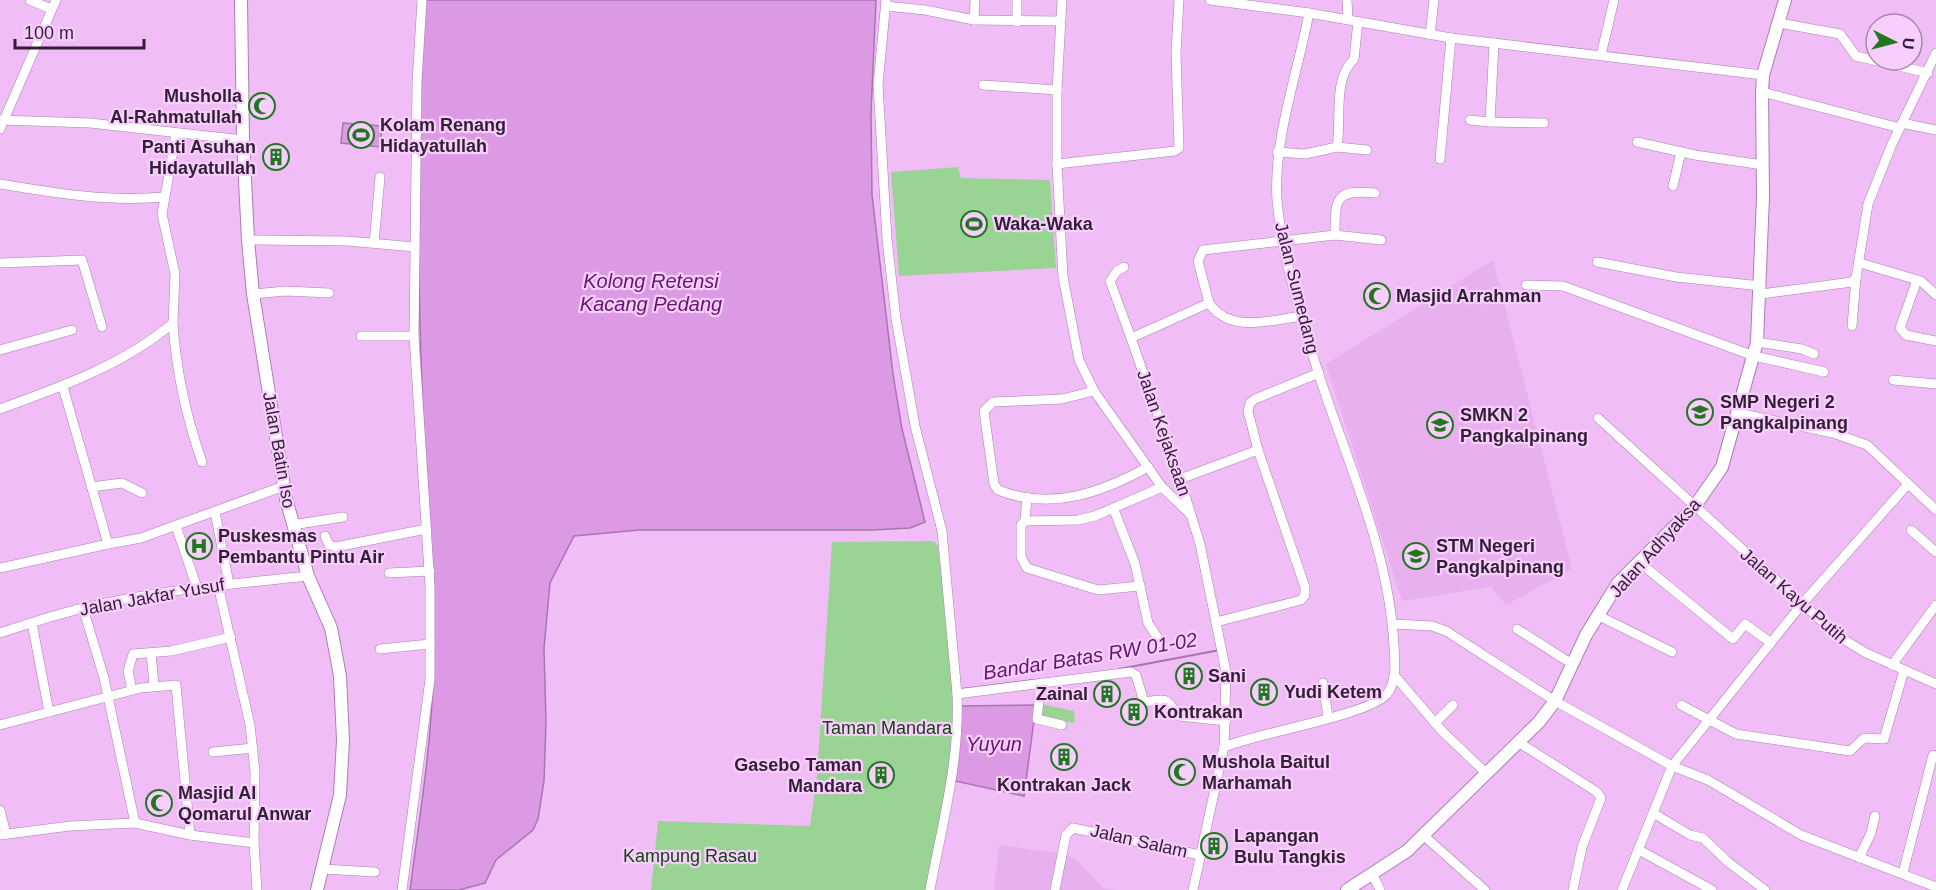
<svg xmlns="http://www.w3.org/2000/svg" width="1936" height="890" font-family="Arial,sans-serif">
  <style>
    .built { fill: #e9b0f0 }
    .green { fill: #9ad495 }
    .water { fill: #dc9ae5; stroke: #a975b0; stroke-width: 1.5 }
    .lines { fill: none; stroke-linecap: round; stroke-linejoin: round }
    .stream { stroke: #a975b0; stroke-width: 2 }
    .minor-casing { stroke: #ae7db4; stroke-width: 10 }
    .tertiary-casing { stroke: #ae7db4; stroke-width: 14 }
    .minor { stroke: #fff; stroke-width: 9 }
    .tertiary { stroke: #fff; stroke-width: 12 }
    .labels { text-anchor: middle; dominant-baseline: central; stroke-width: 4.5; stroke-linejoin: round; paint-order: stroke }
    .poi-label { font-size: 18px; font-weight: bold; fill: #321f35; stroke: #f8cefd; text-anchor: start }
    .street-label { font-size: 18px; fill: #321f35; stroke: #f8cefd }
    .park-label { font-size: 18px; fill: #154413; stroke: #f8cefd }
    .water-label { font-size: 20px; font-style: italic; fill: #651470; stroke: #f8cefd }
  </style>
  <rect width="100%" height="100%" fill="#f1bdf7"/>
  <g class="built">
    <path d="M1493 260 1572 569 1506 605 1491 587 1402 601 1326 364Z"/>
    <path d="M999 845 1065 854 1076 860 1103 888 1118 890H994Z"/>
  </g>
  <g class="green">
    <path d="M958 167 961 178 1050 180 1056 268 899 276 891 172Z"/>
    <path d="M931 541 935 542 938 547C944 603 955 662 954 719 953 776 937 834 927 890H651L658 821 810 826 817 776 832 542Z"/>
    <path d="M1041 704 1074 711 1075 723 1039 718Z"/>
  </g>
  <g class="water">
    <path d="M425 0H876L871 113 872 195 893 374 902 429 925 522 910 528 872 530H639L574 536 550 583 544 648 546 722 544 781 538 819 533 830 496 860 485 883 459 890H410C419 820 431 750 433 679 435 589 427 501 423 412 417 275 417 137 425 0Z"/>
    <path d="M343 123 382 126 380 147 341 143Z"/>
    <path d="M1036 705 1024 796 955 781 959 706Z"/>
  </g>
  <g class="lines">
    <g class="stream">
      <path d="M1119 669 1220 650"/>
      <path d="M962 689 1033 680"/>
    </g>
    <defs>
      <g id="minor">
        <path d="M30 0 51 9"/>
        <path d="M886 0 878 85 887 239 896 319 915 426 942 531 957 694C960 760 942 825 930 890"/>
        <path d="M1062 0 1057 90V164L1063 277 1079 360 1094 391 1162 487 1190 514"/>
        <path d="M1210 0 1309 13"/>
        <path d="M1347 0 1348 18"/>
        <path d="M886 6 925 10 974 20 1060 21"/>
        <path d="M974 20 975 0"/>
        <path d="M1017 22V0"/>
        <path d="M1779 23 1840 34 1856 56 1928 73"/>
        <path d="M1430 35 1434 0"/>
        <path d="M1494 43 1490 122 1544 123"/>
        <path d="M1601 55 1614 0"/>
        <path d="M983 85 1057 90"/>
        <path d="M1762 92 1900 128"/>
        <path d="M0 120 90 123 243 140"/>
        <path d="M1470 120 1490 122"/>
        <path d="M1902 123 1936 130"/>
        <path d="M0 129 56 0"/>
        <path d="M1637 142 1695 155 1763 165"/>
        <path d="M1337 147 1367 150"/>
        <path d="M1277 152 1305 154 1337 147C1342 120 1332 80 1354 59L1358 22"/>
        <path d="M1440 159 1451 38"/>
        <path d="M1057 164 1175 151 1179 148 1176 53 1179 0"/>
        <path d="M0 184C53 193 109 202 163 197"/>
        <path d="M1673 186 1681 152"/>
        <path d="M1335 235C1335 199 1335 189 1375 193"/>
        <path d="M248 240 347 241 415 247"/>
        <path d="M374 243 380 177"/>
        <path d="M1597 262 1676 277 1761 286"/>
        <path d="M0 263 82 260 102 327"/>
        <path d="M1860 263 1921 281 1936 295"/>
        <path d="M1124 267 1117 271 1110 281 1131 338"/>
        <path d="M1917 280 1900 328 1906 335 1936 341"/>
        <path d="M1526 285 1563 286 1754 356 1824 372"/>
        <path d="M253 294 285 291 329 293"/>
        <path d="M1761 294 1852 282 1856 278 1868 204 1892 144 1936 53"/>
        <path d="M1209 303C1230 334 1271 320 1302 316"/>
        <path d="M173 323C176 372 186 416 202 462"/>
        <path d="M1852 326 1856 278"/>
        <path d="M361 336H414"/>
        <path d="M1757 342 1802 349 1814 354"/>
        <path d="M0 350 72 330"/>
        <path d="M1893 380 1936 384"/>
        <path d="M63 387 108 544 141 538 284 486"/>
        <path d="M1094 391 1062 399 993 402 984 411 994 484 998 490C1050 511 1101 493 1148 467"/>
        <path d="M0 409C61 387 123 365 173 323L175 274 162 214 176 134"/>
        <path d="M1738 413 1833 433 1867 445 1936 510"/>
        <path d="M1598 418 1838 636 1866 653 1936 684"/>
        <path d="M1180 479 1258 450"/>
        <path d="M1908 484 1802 604 1672 766 1708 780 1801 835 1936 887"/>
        <path d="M91 487 122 483 142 493"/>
        <path d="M1114 510 1135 564 1148 623 1161 643"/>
        <path d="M215 512 229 584"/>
        <path d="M1025 521 1027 497"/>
        <path d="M292 525 343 517"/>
        <path d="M176 526 197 588"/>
        <path d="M1911 530 1936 552"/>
        <path d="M325 536 329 545 336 547 426 529"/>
        <path d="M1639 562 1733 639 1745 624 1771 643"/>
        <path d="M0 568 108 544"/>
        <path d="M389 573 430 571"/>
        <path d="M218 585 250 725 255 772 254 843"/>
        <path d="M1140 586 1098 590 1027 568 1021 557V525L1025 521 1078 520 1095 516 1162 487"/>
        <path d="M83 608 104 678 135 823"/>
        <path d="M1597 615 1672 652"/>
        <path d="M1216 622 1301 600 1305 595V587L1258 450 1248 411 1250 403 1255 399 1319 373"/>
        <path d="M32 623 49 712"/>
        <path d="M1393 624 1432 626 1446 631 1555 701 1672 766 1622 890"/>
        <path d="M1517 629 1572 664"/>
        <path d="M0 633C28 624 56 614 84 608 157 590 233 584 308 576"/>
        <path d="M380 649 430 644"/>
        <path d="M151 653 154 686"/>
        <path d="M1892 665 1936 605"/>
        <path d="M1394 675 1442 731 1487 774"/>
        <path d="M1041 683 1037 719 1062 725"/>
        <path d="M1323 683 1328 717"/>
        <path d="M132 690 128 671 133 654 171 651 231 637"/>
        <path d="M957 694 1131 672 1136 675 1144 702C1169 698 1165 698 1179 716L1226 721"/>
        <path d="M1681 705 1736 734 1850 751 1864 738 1884 739 1904 670"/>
        <path d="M1435 723 1453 705"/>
        <path d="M0 725 141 688 176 685 190 835"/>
        <path d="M1518 742 1597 792 1601 798 1582 847 1573 890"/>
        <path d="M1224 747 1226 672 1200 544 1180 479 1131 338 1209 303 1198 261 1203 250 1335 235 1381 240"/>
        <path d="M213 752 253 748"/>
        <path d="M0 810 6 834"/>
        <path d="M1653 813 1690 835 1703 838 1728 862 1765 890"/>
        <path d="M0 835 70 826 135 823 190 835 254 843 257 890"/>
        <path d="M1423 835 1485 890"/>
        <path d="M1639 850 1712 890"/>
        <path d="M1859 858 1871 833 1875 816"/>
        <path d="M322 869 375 872"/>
        <path d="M1903 873 1933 755"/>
        <path d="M1373 875 1380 890"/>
        <path d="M402 890 430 679V587L414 336 417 82 422 0"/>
        <path d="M1055 890 1066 835 1073 828 1200 855"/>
        <path d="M1193 890 1224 747C1257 733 1370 715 1387 694 1397 681 1395 662 1394 646 1389 550 1347 462 1318 372 1301 316 1282 258 1277 200 1273 140 1298 72 1309 13L1451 38 1763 75"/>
      </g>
      <g id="tertiary">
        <path d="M241 0 243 140 248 240 253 294 286 499 308 576 331 628 340 676 343 740 340 795 317 890"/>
        <path d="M1347 890 1407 851 1539 722 1555 701 1586 635 1618 583 1695 506 1722 467 1757 342 1763 197 1762 92 1763 75 1785 0"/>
      </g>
    </defs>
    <use href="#minor" class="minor-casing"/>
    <use href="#tertiary" class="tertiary-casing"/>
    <use href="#minor" class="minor"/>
    <use href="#tertiary" class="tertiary"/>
  </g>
  <defs>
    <symbol id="mosque-ring" viewBox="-11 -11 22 22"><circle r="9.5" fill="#f8cefd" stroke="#237621" stroke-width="1.5"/><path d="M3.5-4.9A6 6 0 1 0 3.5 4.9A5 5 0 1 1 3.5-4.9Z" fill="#237621"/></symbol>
    <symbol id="stadium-ring" viewBox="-11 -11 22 22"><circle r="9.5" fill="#f8cefd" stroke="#237621" stroke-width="1.5"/><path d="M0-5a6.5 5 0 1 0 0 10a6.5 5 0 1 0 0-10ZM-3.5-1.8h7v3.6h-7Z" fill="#237621"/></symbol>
    <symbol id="building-ring" viewBox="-11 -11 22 22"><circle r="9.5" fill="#f8cefd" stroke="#237621" stroke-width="1.5"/><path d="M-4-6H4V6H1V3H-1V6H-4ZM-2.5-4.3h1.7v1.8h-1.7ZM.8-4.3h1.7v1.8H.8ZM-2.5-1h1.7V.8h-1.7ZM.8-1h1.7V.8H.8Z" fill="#237621"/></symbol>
    <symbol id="school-ring" viewBox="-11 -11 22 22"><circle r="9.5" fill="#f8cefd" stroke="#237621" stroke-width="1.5"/><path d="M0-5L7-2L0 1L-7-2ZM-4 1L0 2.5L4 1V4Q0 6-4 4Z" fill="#237621"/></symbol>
    <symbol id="hospital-ring" viewBox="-11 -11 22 22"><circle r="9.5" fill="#f8cefd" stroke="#237621" stroke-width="1.5"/><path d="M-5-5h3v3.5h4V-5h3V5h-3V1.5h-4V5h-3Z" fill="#237621"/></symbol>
  </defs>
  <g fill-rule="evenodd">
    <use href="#mosque-ring" x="247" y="91" width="30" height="30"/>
    <use href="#stadium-ring" x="346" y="120" width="30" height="30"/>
    <use href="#building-ring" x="261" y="142" width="30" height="30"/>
    <use href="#stadium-ring" x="959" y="209" width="30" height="30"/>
    <use href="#mosque-ring" x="1362" y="281" width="30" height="30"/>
    <use href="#school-ring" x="1685" y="397" width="30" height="30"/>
    <use href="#school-ring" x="1425" y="410" width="30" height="30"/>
    <use href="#hospital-ring" x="184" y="531" width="30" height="30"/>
    <use href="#school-ring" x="1401" y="541" width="30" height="30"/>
    <use href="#building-ring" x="1174" y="661" width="30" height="30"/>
    <use href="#building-ring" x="1249" y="677" width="30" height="30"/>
    <use href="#building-ring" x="1092" y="679" width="30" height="30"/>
    <use href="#building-ring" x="1119" y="697" width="30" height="30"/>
    <use href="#building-ring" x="1049" y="742" width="30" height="30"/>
    <use href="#mosque-ring" x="1167" y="757" width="30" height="30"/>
    <use href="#building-ring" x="866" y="760" width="30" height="30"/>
    <use href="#mosque-ring" x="144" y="788" width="30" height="30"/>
    <use href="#building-ring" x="1199" y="831" width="30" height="30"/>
  </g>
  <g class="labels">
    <g class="poi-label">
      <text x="242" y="96" text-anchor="end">Musholla<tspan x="242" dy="21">Al-Rahmatullah</tspan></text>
      <text x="380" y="125">Kolam Renang<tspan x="380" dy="21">Hidayatullah</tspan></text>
      <text x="256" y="147" text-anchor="end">Panti Asuhan<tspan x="256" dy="21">Hidayatullah</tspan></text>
      <text x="994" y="224">Waka-Waka</text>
      <text x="1396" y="296">Masjid Arrahman</text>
      <text x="1720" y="402">SMP Negeri 2<tspan x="1720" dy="21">Pangkalpinang</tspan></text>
      <text x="1460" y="415">SMKN 2<tspan x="1460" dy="21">Pangkalpinang</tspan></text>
      <text x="218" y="536">Puskesmas<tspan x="218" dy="21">Pembantu Pintu Air</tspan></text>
      <text x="1436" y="546">STM Negeri<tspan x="1436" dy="21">Pangkalpinang</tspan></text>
      <text x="1208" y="676">Sani</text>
      <text x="1284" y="692">Yudi Ketem</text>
      <text x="1088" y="694" text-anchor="end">Zainal</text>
      <text x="1154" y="712">Kontrakan</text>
      <text x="1202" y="762">Mushola Baitul<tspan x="1202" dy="21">Marhamah</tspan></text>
      <text x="862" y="765" text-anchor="end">Gasebo Taman<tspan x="862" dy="21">Mandara</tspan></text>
      <text x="1064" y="785" text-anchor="middle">Kontrakan Jack</text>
      <text x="178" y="793">Masjid Al<tspan x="178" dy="21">Qomarul Anwar</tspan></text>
      <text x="1234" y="836">Lapangan<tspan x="1234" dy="21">Bulu Tangkis</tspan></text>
    </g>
    <g class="street-label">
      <text transform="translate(1297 288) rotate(76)">Jalan Sumedang</text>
      <text transform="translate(1164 433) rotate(71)">Jalan Kejaksaan</text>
      <text transform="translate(279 450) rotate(80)">Jalan Batin Iso</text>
      <text transform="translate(1655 548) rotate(-48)">Jalan Adhyaksa</text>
      <text transform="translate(1794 596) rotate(41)">Jalan Kayu Putih</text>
      <text transform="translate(152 597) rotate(-10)">Jalan Jakfar Yusuf</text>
      <text transform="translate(1139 841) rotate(13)">Jalan Salam</text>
    </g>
    <g class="park-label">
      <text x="887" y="728">Taman Mandara</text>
      <text x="690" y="856">Kampung Rasau</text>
    </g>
    <g class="water-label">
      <text x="651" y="281">Kolong Retensi<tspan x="651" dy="23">Kacang Pedang</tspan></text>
      <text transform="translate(1090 656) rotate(-9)">Bandar Batas RW 01-02</text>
      <text x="994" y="744">Yuyun</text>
    </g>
  </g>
  <g transform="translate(1894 42) rotate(96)"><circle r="28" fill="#f8cefd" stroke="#a988ad" stroke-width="1.5"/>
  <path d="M0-4.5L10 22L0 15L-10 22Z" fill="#237621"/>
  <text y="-9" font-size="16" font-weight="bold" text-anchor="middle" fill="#321f35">U</text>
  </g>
  <path d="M15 39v9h129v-9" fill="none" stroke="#321f35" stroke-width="3"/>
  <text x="24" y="39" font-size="18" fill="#321f35" stroke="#f8cefd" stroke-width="4.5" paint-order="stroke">100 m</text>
</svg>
